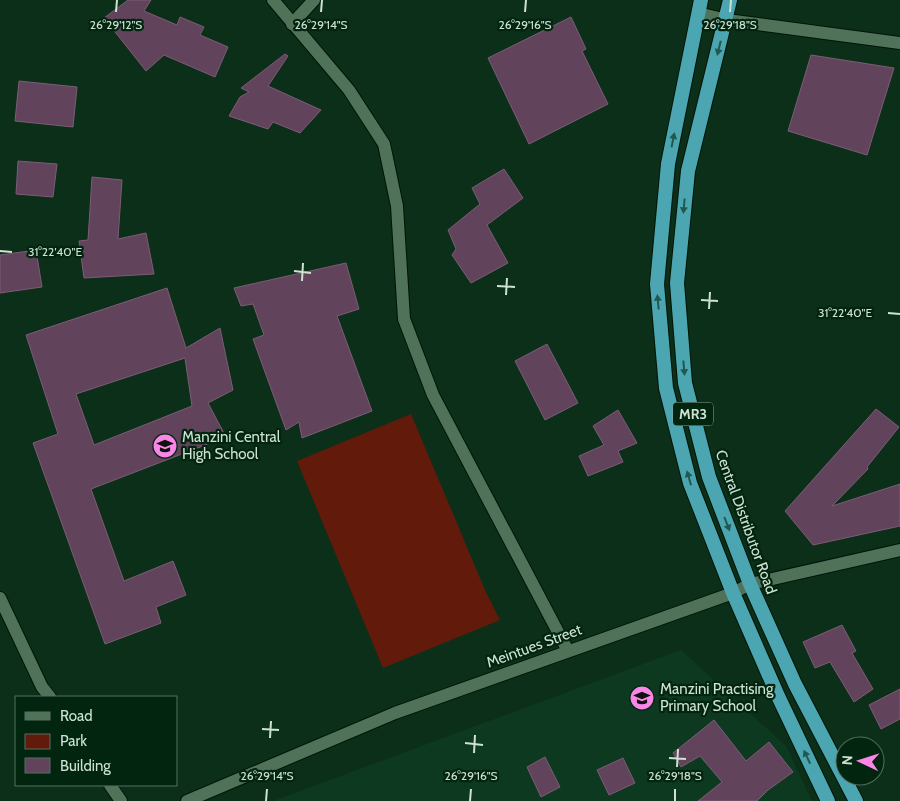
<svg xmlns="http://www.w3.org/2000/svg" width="900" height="801" font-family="Cabin,sans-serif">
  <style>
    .built { fill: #0d3920 }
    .green { fill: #621a0b }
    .building { fill: #61435b; stroke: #7c5c76; fill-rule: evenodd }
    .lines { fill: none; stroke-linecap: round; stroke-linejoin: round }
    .minor-casing { stroke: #001506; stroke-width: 14 }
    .tertiary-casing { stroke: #001506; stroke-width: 14 }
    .trunk-casing { stroke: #001506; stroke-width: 16 }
    .minor { stroke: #4f7259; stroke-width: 12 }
    .tertiary { stroke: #4f7259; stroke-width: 12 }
    .trunk { stroke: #4ba6b2; stroke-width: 14 }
    .oneway { fill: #1f5951 }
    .ticks { fill: none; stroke: #cee1d3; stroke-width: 2 }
    .labels { text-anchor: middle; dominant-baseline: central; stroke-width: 4.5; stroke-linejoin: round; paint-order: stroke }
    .shield { fill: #022510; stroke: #91a998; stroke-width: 1 }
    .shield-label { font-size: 14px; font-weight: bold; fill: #cee1d3 }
    .poi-label { font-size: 15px; fill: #cee1d3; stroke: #022510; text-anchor: start }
    .street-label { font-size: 15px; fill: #cee1d3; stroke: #022510 }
    .ticks-label { font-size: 12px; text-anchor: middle; fill: #cee1d3; stroke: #022510; stroke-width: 4.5; stroke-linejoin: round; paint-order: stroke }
  </style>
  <rect width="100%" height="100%" fill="#0c2f19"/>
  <path class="built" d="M681 650 786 746 812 801H273Z"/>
  <path class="green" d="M411 414 485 590 500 620 383 668 297 461Z"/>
  <g class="building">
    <path d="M128 0H151L144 11 177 25 180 17 204 27 200 35 228 47 215 77 164 55 146 71 104 18Z"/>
    <path d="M571 17 586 49 582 51 608 104 529 144 488 58Z"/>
    <path d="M285 54 288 56 268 86 321 110 300 133 273 122 268 129 229 116 240 97 249 92 241 88Z"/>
    <path d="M811 55 894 68 867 155 788 131Z"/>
    <path d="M19 81 77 87 73 127 15 121Z"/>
    <path d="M18 161 57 164 53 197 16 194Z"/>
    <path d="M504 169 523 198 487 225 508 263 471 283 452 255 456 249 448 230 480 204 472 188Z"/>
    <path d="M92 177 122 180 118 239 146 233 154 274 84 278 79 241 88 240Z"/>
    <path d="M36 250 42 287 0 293V255Z"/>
    <path d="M346 263 359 309 337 316 372 411 302 438 299 422 286 430 253 339 264 335 253 304 241 306 234 288Z"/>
    <path d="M167 288 186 348 220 328 233 390 208 403 226 437 91 489 124 581 173 561 186 595 156 607 161 623 105 644 33 443 58 434 26 335ZM185 358 192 406 94 445 76 394Z"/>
    <path d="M547 344 578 403 545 420 515 361Z"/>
    <path d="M876 409 899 427 867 467 868 469 832 506 900 484V526L813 545 785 511Z"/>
    <path d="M618 410 637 443 618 451 623 462 588 476 579 456 604 445 593 426Z"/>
    <path d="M842 625 856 651 852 653 873 689 854 702 830 662 815 668 803 642Z"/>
    <path d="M900 689V719L881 729 869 705Z"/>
    <path d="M714 720 746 761 769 742 793 772 768 790 757 801H698L722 782 700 756 681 767 673 753Z"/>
    <path d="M545 757 560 787 541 797 527 767Z"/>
    <path d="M623 758 635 783 609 795 597 770Z"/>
  </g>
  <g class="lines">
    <defs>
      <g id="minor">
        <path d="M273 0 349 90 384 144 397 206 404 319 433 395 568 651"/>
        <path d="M698 13 727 20 900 43"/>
        <path d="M292 24 314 0"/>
        <path d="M0 598 42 687 50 697"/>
        <path d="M110 785 121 801"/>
        <path d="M187 801 395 713 733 593"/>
      </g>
      <path id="tertiary" d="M733 593 750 584 900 550"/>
      <g id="trunk">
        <path d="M701 0 668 164 657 284 666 388 690 483 733 593 778 696 828 801"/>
        <path d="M730 0 688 171 677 283 685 383 709 477 750 584 795 684 856 801"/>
      </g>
    </defs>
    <use href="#minor" class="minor-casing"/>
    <use href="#tertiary" class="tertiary-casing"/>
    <use href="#trunk" class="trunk-casing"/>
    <use href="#minor" class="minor"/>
    <use href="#tertiary" class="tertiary"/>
    <use href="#trunk" class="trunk"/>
  </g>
  <defs><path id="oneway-solid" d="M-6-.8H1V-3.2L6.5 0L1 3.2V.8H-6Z" transform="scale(1.25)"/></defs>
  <g class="oneway">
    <use href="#oneway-solid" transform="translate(719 48) rotate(104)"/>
    <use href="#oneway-solid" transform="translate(673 140) rotate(-79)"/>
    <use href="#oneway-solid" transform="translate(684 206) rotate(95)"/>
    <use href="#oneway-solid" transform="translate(658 302) rotate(-95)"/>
    <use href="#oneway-solid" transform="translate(684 368) rotate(85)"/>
    <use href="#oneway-solid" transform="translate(689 478) rotate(-106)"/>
    <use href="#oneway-solid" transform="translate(727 524) rotate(69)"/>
    <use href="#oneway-solid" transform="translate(807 757) rotate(-115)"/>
  </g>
  <path class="ticks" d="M116 12 117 0M321 12 322 0M525 12 526 0M730 12 731 0M0 251 12 252M294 271 311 273M302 281 303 263M497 286 515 287M506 295 507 278M701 300 718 301M709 309 710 292M888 313 900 314M262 729 279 730M270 738 271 721M465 743 483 745M474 753 475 735M669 758 686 759M677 767 678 749M266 801 267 789M470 801 471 789M675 801V789"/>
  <defs>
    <symbol id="school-disc" viewBox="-11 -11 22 22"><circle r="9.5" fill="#fa87e7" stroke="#022510"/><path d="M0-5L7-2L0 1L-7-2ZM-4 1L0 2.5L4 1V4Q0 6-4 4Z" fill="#111"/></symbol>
  </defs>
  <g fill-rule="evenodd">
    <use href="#school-disc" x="151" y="432" width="28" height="28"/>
    <use href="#school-disc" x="628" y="684" width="28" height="28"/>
  </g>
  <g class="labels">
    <rect class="shield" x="673" y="402.5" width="40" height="23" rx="4"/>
    <g class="shield-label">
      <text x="693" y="414">MR3</text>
    </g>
    <g class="poi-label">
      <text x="182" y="437">Manzini Central<tspan x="182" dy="17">High School</tspan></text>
      <text x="660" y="689">Manzini Practising<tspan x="660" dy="17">Primary School</tspan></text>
    </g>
    <g class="street-label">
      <text transform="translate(746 522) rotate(70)">Central Distributor Road</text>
      <text transform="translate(534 646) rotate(-20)">Meintues Street</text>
    </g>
  </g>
  <g class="ticks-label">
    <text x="116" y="29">26°29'12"S</text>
    <text x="321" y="29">26°29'14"S</text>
    <text x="525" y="29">26°29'16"S</text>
    <text x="730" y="29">26°29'18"S</text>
    <text x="55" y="256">31°22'40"E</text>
    <text x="845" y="317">31°22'40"E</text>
    <text x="267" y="780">26°29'14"S</text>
    <text x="471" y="780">26°29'16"S</text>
    <text x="675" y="780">26°29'18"S</text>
  </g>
  <rect x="15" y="696" width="162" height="90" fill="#022510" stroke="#54705e"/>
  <rect x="25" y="712" width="25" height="8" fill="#4f7259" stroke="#54705e"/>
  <text x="60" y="721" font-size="15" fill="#cee1d3">Road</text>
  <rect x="25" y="734" width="25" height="15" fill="#621a0b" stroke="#54705e"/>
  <text x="60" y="746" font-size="15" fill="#cee1d3">Park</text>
  <rect x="25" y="758" width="25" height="15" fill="#61435b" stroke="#54705e"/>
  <text x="60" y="771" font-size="15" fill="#cee1d3">Building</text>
  <g transform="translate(860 761) rotate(274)"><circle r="24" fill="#022510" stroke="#54705e"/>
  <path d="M0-4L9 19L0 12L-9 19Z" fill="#fa87e7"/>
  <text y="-8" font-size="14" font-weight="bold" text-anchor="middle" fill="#cee1d3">N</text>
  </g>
</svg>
